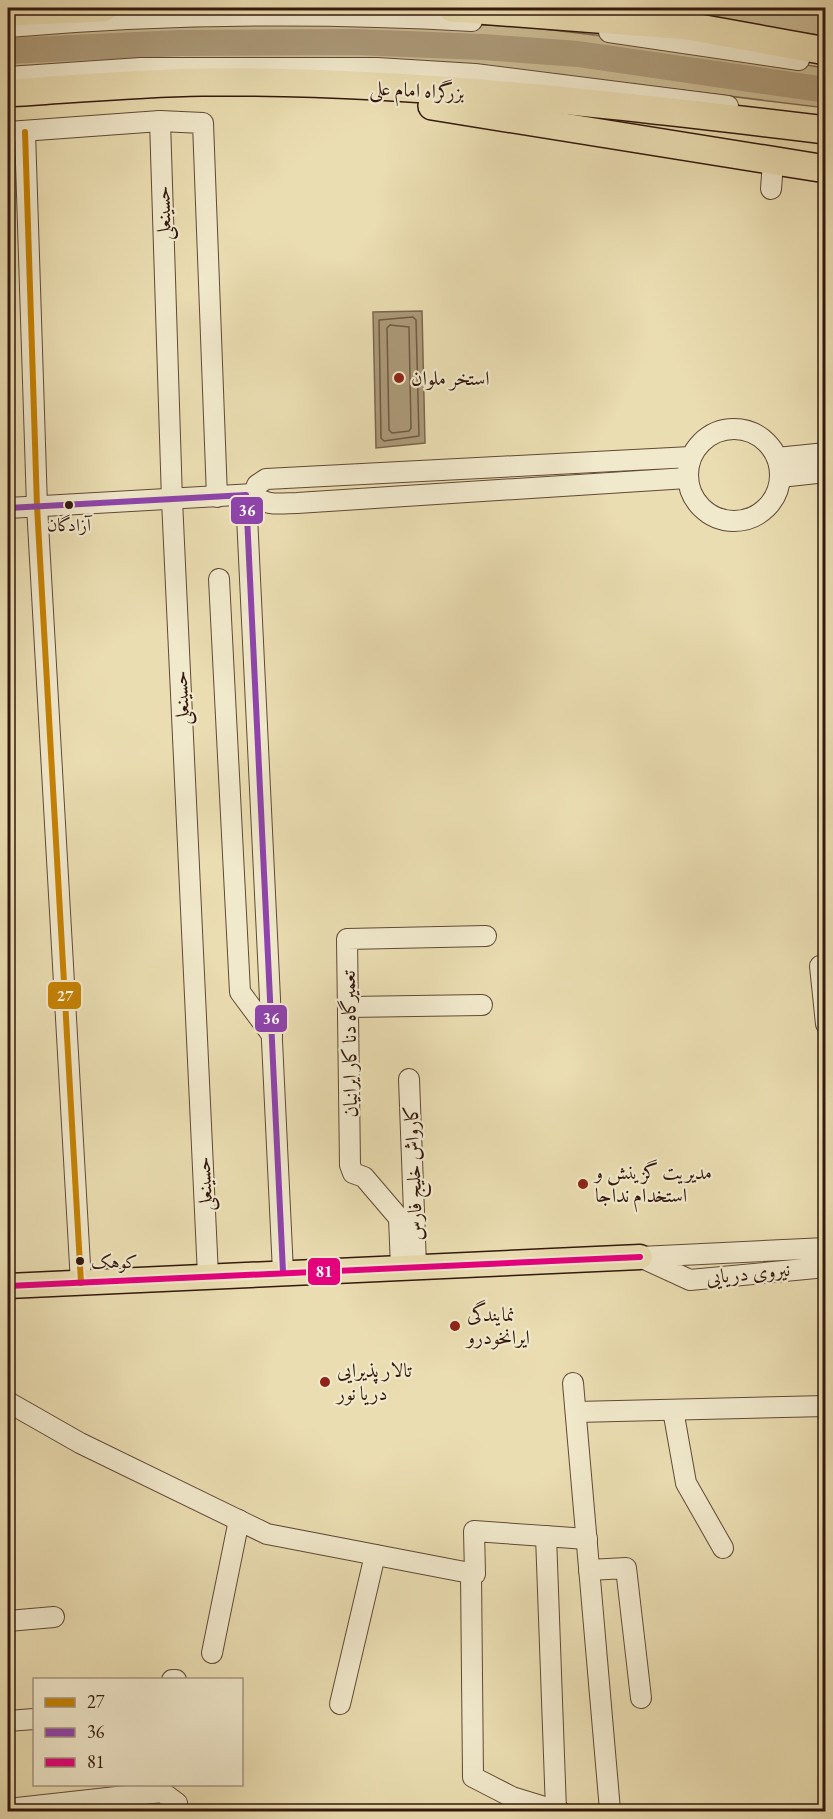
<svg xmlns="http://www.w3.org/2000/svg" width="833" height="1819" font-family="'EB Garamond',Amiri,serif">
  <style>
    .green { fill: #cbbc95; stroke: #7f6a51; stroke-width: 1.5 }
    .water { fill: #ac9a79; stroke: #7c664e; stroke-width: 1.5 }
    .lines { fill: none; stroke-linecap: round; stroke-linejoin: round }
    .shore { stroke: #705943; stroke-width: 1.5 }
    .river { stroke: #ac9a79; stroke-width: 26 }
    .minor-casing { stroke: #614936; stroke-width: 22 }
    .major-casing { stroke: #33180d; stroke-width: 27 }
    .highway-casing { stroke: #33180d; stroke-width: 30 }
    .minor { stroke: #f1e9cc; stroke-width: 20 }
    .major { stroke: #eaddb1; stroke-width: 24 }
    .highway { stroke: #eaddb1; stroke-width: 27 }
    .bus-1-casing { stroke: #f1e9cc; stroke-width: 10 }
    .bus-2-casing { stroke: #f1e9cc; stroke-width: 10 }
    .bus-3-casing { stroke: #f1e9cc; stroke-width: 10 }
    .bus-1 { stroke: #c68203; stroke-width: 6 }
    .bus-2 { stroke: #8e44ad; stroke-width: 6 }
    .bus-3 { stroke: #e5007d; stroke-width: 6 }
    .poi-dot { fill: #8f2418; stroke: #f1e9cc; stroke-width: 2 }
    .bus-dot { fill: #33180d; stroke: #f1e9cc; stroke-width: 2 }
    .labels { text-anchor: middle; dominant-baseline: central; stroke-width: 4.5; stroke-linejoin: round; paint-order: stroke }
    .bus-label { font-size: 18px; fill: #33180d; stroke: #f1e9cc }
    .street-label { font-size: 20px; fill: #33180d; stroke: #f1e9cc }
    .poi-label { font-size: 20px; fill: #33180d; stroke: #f1e9cc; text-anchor: start }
    .line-badge { stroke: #f1e9cc; stroke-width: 2 }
    .badge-label { font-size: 16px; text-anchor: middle; font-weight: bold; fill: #fff }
  </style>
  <rect width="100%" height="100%" fill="#eaddb1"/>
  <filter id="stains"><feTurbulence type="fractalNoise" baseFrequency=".00333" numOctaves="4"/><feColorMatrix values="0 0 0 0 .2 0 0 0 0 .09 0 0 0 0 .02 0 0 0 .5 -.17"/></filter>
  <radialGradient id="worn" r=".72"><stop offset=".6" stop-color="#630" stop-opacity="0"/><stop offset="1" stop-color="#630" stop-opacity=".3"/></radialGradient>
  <g class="green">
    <path d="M586 8H825V36L664 12Z"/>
    <path d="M377 22 518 26 697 47 825 68 826 108 582 78 8 74V31Z"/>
  </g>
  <path class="water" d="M422 311 425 443 376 448 373 312Z"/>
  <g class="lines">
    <g class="shore">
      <path d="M413 317 416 320 419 436 384 441 381 438 379 320Z"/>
      <path d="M390 325 409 327 411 428 409 431 392 433 389 430 387 328Z"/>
    </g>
    <path class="river" d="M8 51 180 43 355 42 483 47 578 54 826 90"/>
    <defs>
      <g id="minor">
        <path d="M8 27C161 14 317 12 472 21"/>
        <path d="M609 32 799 60"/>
        <path d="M8 77 141 68H377L475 74 728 106"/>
        <path d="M160 121 172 500 208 1276"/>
        <path d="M8 132 160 121 203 123 217 497"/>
        <path d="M25 132 37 506 81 1283"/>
        <path d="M771 189 773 162"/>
        <circle cx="734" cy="475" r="46"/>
        <path d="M777 458 826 453"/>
        <path d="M780 477 826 472"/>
        <path d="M254 494 257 485 266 479 691 457"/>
        <path d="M246 495 283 1272"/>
        <path d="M8 508 254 494C264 507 282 503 297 503L687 478"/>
        <path d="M219 579 240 992 272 1035"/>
        <path d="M820 966 826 1024"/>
        <path d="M348 1007 482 1005"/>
        <path d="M409 1079 416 1266"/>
        <path d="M826 1248 640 1257 690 1280 826 1267"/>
        <path d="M401 1267 399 1218 364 1177 353 1173 350 1165 347 939 486 936"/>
        <path d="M573 1383 610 1810 605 1812"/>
        <path d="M8 1402 80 1443 267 1534 475 1574 474 1531 587 1539"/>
        <path d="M673 1410 686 1483 723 1548"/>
        <path d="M576 1412 826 1406"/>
        <path d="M546 1536 556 1810"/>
        <path d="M589 1570 626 1568 641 1698"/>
        <path d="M471 1574 473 1777 512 1797 561 1812"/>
        <path d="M8 1621 54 1617"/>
        <path d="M212 1653 239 1520"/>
        <path d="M172 1680H176"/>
        <path d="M340 1704 375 1555"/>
        <path d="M8 1721 34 1719"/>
        <path d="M8 1809 162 1792 177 1803 172 1812"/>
      </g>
      <path id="major" d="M8 1286 640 1257"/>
      <g id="highway">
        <path d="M452 8 688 26 826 51"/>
        <path d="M8 12 103 8"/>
        <path d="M8 93C72 89 137 83 202 82 411 80 619 105 826 130"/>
        <path d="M432 106 826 169"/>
      </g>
    </defs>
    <use href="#minor" class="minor-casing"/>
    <use href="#major" class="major-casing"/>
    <use href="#highway" class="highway-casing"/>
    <use href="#minor" class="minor"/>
    <use href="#major" class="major"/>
    <use href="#highway" class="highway"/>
    <defs>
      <path id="bus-1" d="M25 132 37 506 81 1283"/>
      <path id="bus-2" d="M8 508 246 495 283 1272"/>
      <path id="bus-3" d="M8 1286 640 1257"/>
    </defs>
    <use href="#bus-1" class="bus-1-casing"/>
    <use href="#bus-2" class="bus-2-casing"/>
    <use href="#bus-3" class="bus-3-casing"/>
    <use href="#bus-1" class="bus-1"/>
    <use href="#bus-2" class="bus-2"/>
    <use href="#bus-3" class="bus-3"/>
  </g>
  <g class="poi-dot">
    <circle cx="399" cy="378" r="6"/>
    <circle cx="583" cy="1184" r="6"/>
    <circle cx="455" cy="1326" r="6"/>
    <circle cx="325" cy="1382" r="6"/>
  </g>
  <g class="bus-dot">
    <circle cx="69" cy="505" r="5"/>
    <circle cx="80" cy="1261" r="5"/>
  </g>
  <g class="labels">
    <g class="bus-label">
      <text x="69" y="524">آزادگان</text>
      <text x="91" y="1261" text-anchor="start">کوهک</text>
    </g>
    <g class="street-label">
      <text transform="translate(417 90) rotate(3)">بزرگراه امام علی</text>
      <text transform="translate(163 213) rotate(-92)">حسینعلی</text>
      <text transform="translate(181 698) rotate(-93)">حسینعلی</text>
      <text transform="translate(349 1044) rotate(-91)">تعمیرگاه دنا کار ایرانیان</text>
      <text transform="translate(413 1173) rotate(-92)">کارواش خلیج فارس</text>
      <text transform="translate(204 1184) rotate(-93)">حسینعلی</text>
      <text transform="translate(748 1273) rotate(-6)">نیروی دریایی</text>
    </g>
    <g class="poi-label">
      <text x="411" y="378">استخر ملوان</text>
      <text x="595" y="1172">مدیریت گزینش و<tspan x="595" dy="23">استخدام نداجا</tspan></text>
      <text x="467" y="1314">نمایندگی<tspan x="467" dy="23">ایرانخودرو</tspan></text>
      <text x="337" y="1370">تالار پذیرایی<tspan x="337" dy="23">دریا نور</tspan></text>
    </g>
  </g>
  <g class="line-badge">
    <rect x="230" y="496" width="34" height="29" rx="6" fill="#8e44ad"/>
    <rect x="47" y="981" width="35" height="29" rx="6" fill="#c68203"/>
    <rect x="254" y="1004" width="34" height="29" rx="6" fill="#8e44ad"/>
    <rect x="307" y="1257" width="34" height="29" rx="6" fill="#e5007d"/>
  </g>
  <g class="badge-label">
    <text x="247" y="516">36</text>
    <text x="65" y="1001">27</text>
    <text x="271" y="1024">36</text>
    <text x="324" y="1277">81</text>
  </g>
  <rect width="833" height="1819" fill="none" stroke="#eaddb1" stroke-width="30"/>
  <rect x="9" y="9" width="815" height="1801" fill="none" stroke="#33180d" stroke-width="3"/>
  <rect x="15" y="15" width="803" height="1789" fill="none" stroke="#33180d" stroke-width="1.5"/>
  <rect x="33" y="1678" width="210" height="108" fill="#f1e9cc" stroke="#a59580" stroke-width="1.5"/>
  <rect x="45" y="1698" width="30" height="9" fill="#c68203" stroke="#a59580" stroke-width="1.5"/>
  <text x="87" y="1708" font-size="18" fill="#33180d">27</text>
  <rect x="45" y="1728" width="30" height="9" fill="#8e44ad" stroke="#a59580" stroke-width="1.5"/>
  <text x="87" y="1738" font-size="18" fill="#33180d">36</text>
  <rect x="45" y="1758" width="30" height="9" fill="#e5007d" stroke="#a59580" stroke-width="1.5"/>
  <text x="87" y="1768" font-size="18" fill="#33180d">81</text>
  <rect width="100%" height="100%" filter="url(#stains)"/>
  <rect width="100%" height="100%" fill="url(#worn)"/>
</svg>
